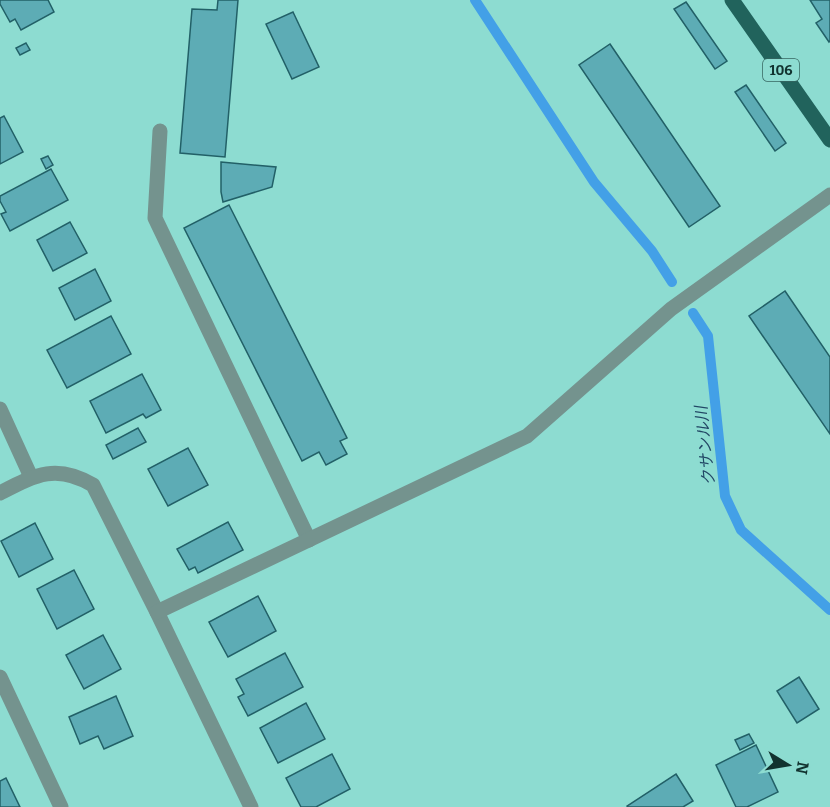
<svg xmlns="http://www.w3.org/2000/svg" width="830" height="807" font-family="Bitter,'Noto Sans JP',serif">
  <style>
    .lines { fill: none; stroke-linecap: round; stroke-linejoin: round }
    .stream { stroke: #43a0e7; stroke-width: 10 }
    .building { fill: #5dacb5; stroke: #226067; stroke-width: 1.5 }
    .service { stroke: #74938e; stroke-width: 15 }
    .minor { stroke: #74938e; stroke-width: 15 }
    .primary { stroke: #21635c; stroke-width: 15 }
    .labels { text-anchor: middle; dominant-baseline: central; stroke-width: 4.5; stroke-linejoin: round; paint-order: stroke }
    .shield { fill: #8ddcd1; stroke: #366560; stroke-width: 1.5 }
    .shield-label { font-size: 14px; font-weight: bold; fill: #11322f }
    .water-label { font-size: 16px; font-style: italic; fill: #224765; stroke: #8ddcd1 }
  </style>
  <rect width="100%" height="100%" fill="#8ddcd1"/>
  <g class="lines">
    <g class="stream">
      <path d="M475 0 594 182 652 251 672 282"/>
      <path d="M693 313 708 336 725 496 741 530 830 610"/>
    </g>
  </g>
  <g class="building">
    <path d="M0 0H48L54 12 21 30 15 19 10 22 0 4Z"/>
    <path d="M218 0H238L225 157 180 153 192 9 217 10Z"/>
    <path d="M810 0H830V41L829 42 816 23 822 19Z"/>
    <path d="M686 2 727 61 715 69 674 9Z"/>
    <path d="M293 12 319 67 292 79 266 24Z"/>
    <path d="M26 43 30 50 20 55 16 48Z"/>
    <path d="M610 44 720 206 689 227 579 65Z"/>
    <path d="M746 85 786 143 775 151 735 92Z"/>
    <path d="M4 116 23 152 0 164V118Z"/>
    <path d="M48 156 53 165 46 169 41 159Z"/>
    <path d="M221 162 276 167 272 187 223 202 221 192Z"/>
    <path d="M51 169 68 200 10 231 1 214 6 212 0 201V196Z"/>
    <path d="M229 205 347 438 340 441 347 454 326 465 319 452 302 461 184 228Z"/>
    <path d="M70 222 87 253 53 271 37 240Z"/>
    <path d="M95 269 111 301 75 320 59 288Z"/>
    <path d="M785 291 830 357V434L749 316Z"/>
    <path d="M111 316 131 354 67 388 47 350Z"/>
    <path d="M142 374 161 410 146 418 143 414 106 433 90 401Z"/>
    <path d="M138 428 146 442 113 459 106 445Z"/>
    <path d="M188 448 208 485 168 506 148 469Z"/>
    <path d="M228 522 243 550 198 573 195 567 189 570 177 549Z"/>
    <path d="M35 523 53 559 19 577 1 541Z"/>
    <path d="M74 570 94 609 57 629 37 589Z"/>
    <path d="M258 596 276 631 228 657 209 622Z"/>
    <path d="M103 635 121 669 84 689 66 655Z"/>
    <path d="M285 653 303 687 248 716 238 697 244 694 236 679Z"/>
    <path d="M799 677 819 709 797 723 777 691Z"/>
    <path d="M116 696 133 736 104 749 98 736 80 744 69 717Z"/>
    <path d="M306 703 325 739 278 763 260 728Z"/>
    <path d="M749 734 754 743 740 750 735 740Z"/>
    <path d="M756 745 778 792 747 807H736L716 765Z"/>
    <path d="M332 754 350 789 316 807H301L286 778Z"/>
    <path d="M676 774 693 801 683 807H628L627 806Z"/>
    <path d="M6 778 20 807H0V781Z"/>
  </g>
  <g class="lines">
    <path class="service" d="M160 131 155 218 309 540"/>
    <g class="minor">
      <path d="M0 409 31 477"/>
      <path d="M0 493C35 475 56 463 93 485L157 612 251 807"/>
      <path d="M157 612 527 436 671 309 830 195"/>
      <path d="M0 677 61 807"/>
    </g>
    <path class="primary" d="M732 0 830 140"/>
  </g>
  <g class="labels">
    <rect class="shield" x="763" y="59" width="36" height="22" rx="4.5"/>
    <g class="shield-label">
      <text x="781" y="70">106</text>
    </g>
    <g class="water-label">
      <text transform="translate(705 446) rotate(-96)">クサンル川</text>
    </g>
  </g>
  <g transform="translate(788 765) rotate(101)" stroke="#8ddcd1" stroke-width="4.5" paint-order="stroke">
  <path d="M0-4.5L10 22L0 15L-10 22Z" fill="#11322f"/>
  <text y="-9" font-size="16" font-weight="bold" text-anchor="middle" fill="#11322f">N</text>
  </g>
</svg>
